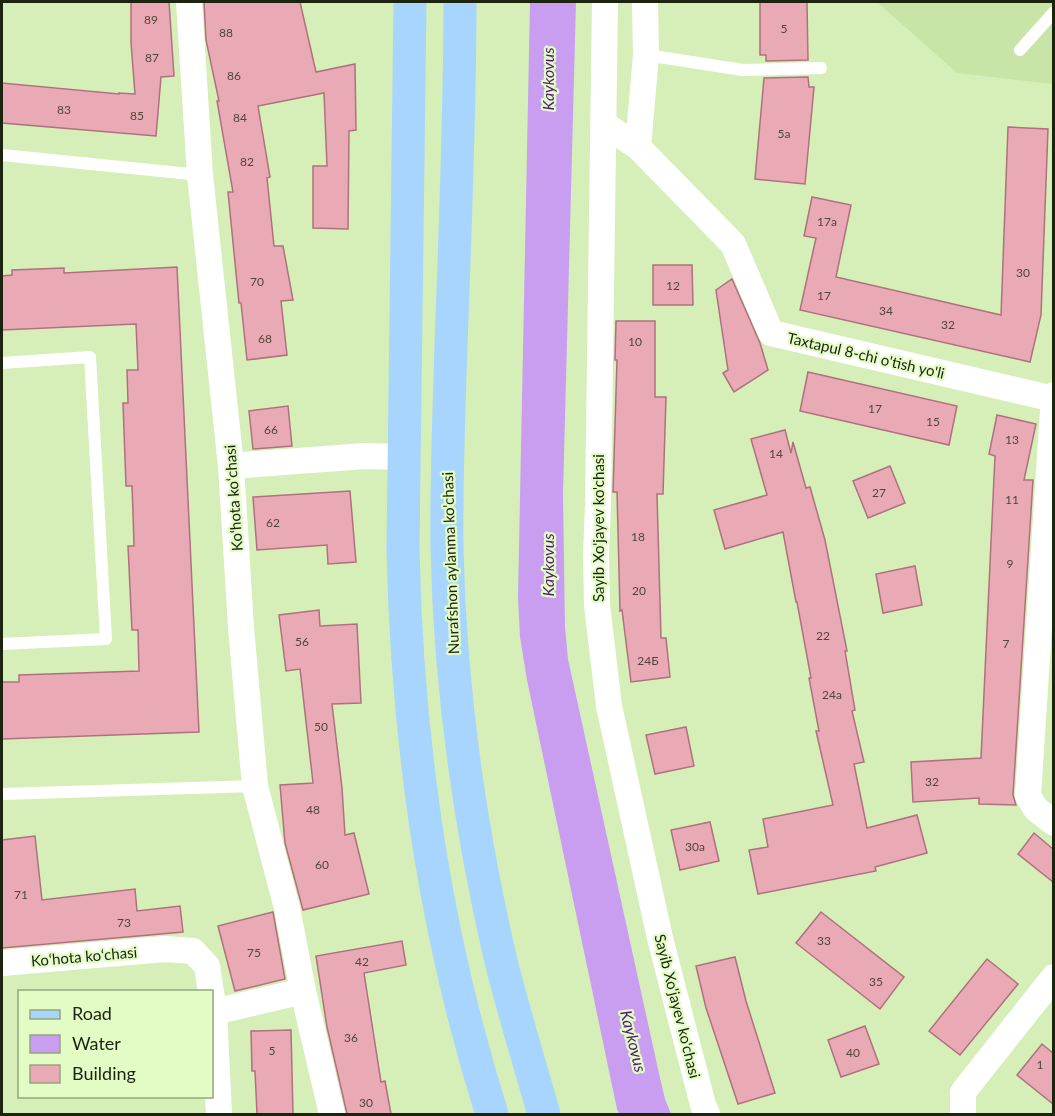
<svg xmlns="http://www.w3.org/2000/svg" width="1055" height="1116" font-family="Lato,sans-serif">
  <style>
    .built { fill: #c8e4a7 }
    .water { fill: #c99ef1 }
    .building { fill: #eaaab5; stroke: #ad727d; stroke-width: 1.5 }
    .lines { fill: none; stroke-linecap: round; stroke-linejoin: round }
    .service { stroke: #fff; stroke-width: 12 }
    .minor { stroke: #fff; stroke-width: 26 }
    .primary { stroke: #a7d5fe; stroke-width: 33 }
    .labels { text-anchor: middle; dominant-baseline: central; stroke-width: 4.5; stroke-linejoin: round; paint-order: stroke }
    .number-label { font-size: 12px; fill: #504639 }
    .street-label { font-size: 15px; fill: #1c2410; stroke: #e3fcc5 }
    .water-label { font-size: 16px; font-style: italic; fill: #4f1874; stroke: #e3fcc5 }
  </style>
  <rect width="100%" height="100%" fill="#d6efb8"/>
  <path class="built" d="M877 2H1053V84L957 73Z"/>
  <path class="water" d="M530 2H576L563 494 565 627 568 659 575 691 660 1078 665 1099 671 1114H619L617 1109 527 680 520 637 518 597Z"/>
  <g class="building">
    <path d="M131 2H169L174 76 161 77 156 136 2 123V83L119 94V93L135 94 131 43Z"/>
    <path d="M204 2H300L316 72 355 64 356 130 349 131 348 229 313 228V166H327L324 93 258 106 270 177 267 178 274 246H283L293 300 281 301 287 355 247 360 241 303H239L228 192H233L217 101H219L206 40Z"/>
    <path d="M760 2H807L808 60 766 61V55H760Z"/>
    <path d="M808 77 809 87H814L805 184 755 179 764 78Z"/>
    <path d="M1008 127 1048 129 1041 315 1030 362 800 310 816 238 804 236 812 197 851 205 836 277 1001 315Z"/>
    <path d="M653 265H692L693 305H653Z"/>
    <path d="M177 267 199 732 2 739V682H19V675L139 671 138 630H132L128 546H134L133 513 132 486H126L123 403H128L127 370H138L136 324 2 330V276L12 275V270L64 268V273Z"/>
    <path d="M732 279 760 343 768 370 734 392 723 373 728 370 716 290Z"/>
    <path d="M616 321H655V397H666L663 494H657L661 638H666L670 677 631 682 622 610 620 611 617 492H613L617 360H615Z"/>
    <path d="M808 372 957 406 949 445 800 411Z"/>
    <path d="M288 406 292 446 253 449 249 411Z"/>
    <path d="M997 415 1036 424 1024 480H1033L1013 795 1016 805 979 804V798L913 802 911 762 981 758 995 456 989 454Z"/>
    <path d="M785 430 791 453 793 442 806 488 810 487 825 540 847 651H845L855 710 852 711 864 762 854 764 867 828 917 815 927 853 875 867 876 871 758 894 749 850 768 847 763 819 833 805 816 731H819L809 678H811L797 602H796L783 532 725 549 714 510 767 495 751 439Z"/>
    <path d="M890 466 905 503 868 518 853 481Z"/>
    <path d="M350 491 356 562 328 564 327 545 257 550 253 497Z"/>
    <path d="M915 566 922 605 883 613 876 574Z"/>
    <path d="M319 610 320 626 357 624 361 703 332 704 342 788 345 835 354 833 369 894 303 910 285 843 280 785 313 783 300 669 286 671 279 615Z"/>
    <path d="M686 727 694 766 655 774 646 735Z"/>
    <path d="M710 822 719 861 680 870 671 830Z"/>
    <path d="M1034 833 1053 849V882L1018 854Z"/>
    <path d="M35 836 42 900 135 889 137 911 180 906 183 932 2 948V840Z"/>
    <path d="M273 912 285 979 235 991 218 926Z"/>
    <path d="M821 912 904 977 880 1009 796 943Z"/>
    <path d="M402 941 406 965 364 973 381 1082 385 1081 391 1114H347L327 1027 316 956Z"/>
    <path d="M735 957 746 1001 775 1093 738 1104 706 1008 696 966Z"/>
    <path d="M987 959 1018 984 960 1055 929 1031Z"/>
    <path d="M865 1026 879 1064 841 1077 828 1040Z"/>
    <path d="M291 1030 293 1114H257L255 1071H252L251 1031Z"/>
    <path d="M1042 1044 1053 1053V1104L1017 1075Z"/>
  </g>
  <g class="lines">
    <g class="service">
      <path d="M1020 50 1054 12"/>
      <path d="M646 55 743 70 821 68"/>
      <path d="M2 155 200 175"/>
      <path d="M2 363 90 357 106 639 2 644"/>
      <path d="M2 794 255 786"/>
    </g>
    <g class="minor">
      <path d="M189 2 200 175 231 466 241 627 255 786 287 908 303 991 332 1114"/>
      <path d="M605 2 598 505 596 555 597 605 609 706 660 938 703 1105 707 1114"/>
      <path d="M604 124 638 147 733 244 771 333 1054 399"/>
      <path d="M638 147 646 55 645 2"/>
      <path d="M1054 395 1028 796 1036 809 1054 823"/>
      <path d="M231 466 365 456 403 457"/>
      <path d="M2 963 165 949 193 951 207 966 211 992"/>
      <path d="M212 997 214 1012 303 991"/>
      <path d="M214 1012 219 1114"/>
      <path d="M963 1114V1092L1054 977"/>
    </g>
    <g class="primary">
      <path d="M410 2 403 549C407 741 434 931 492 1114"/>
      <path d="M460 2C460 116 455 231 451 346 449 413 446 481 447 549 450 686 469 823 500 957 513 1010 529 1062 544 1114"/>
    </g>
  </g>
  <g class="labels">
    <g class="number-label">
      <text x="151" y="19">89</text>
      <text x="784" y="28">5</text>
      <text x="226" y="32">88</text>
      <text x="152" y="57">87</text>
      <text x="234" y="75">86</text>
      <text x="64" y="109">83</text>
      <text x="137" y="115">85</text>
      <text x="240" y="117">84</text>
      <text x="784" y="133">5а</text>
      <text x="247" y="161">82</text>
      <text x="827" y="221">17а</text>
      <text x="1023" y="272">30</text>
      <text x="257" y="281">70</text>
      <text x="673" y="285">12</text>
      <text x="824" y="295">17</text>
      <text x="886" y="310">34</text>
      <text x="948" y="324">32</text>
      <text x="265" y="338">68</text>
      <text x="635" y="341">10</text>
      <text x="875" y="408">17</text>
      <text x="933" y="421">15</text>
      <text x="271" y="429">66</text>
      <text x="1012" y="439">13</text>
      <text x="776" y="453">14</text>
      <text x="879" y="492">27</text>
      <text x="1012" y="499">11</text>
      <text x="273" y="522">62</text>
      <text x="638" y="536">18</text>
      <text x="1010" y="563">9</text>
      <text x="639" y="590">20</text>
      <text x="823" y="635">22</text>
      <text x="302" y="641">56</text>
      <text x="1006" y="643">7</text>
      <text x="648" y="660">24Б</text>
      <text x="832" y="694">24а</text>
      <text x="321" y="726">50</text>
      <text x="932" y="781">32</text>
      <text x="313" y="809">48</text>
      <text x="695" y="846">30а</text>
      <text x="322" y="864">60</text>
      <text x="21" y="894">71</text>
      <text x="124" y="922">73</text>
      <text x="824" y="940">33</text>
      <text x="254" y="952">75</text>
      <text x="362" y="961">42</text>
      <text x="876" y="981">35</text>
      <text x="351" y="1037">36</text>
      <text x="272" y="1050">5</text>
      <text x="853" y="1052">40</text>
      <text x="1040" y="1064">1</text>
      <text x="366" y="1102">30</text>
    </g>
    <g class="street-label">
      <text transform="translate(866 355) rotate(13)">Taxtapul 8-chi o'tish yo'li</text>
      <text transform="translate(233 498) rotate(-94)">Koʻhota koʻchasi</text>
      <text transform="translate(598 528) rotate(-90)">Sayib Xo'jayev ko'chasi</text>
      <text transform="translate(450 563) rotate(-92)">Nurafshon aylanma ko'chasi</text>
      <text transform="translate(84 956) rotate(-5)">Koʻhota koʻchasi</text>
      <text transform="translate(678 1006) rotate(76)">Sayib Xo'jayev ko'chasi</text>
    </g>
    <g class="water-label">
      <text transform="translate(547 79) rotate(-90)">Kaykovus</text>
      <text transform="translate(547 565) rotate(-90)">Kaykovus</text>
      <text transform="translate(634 1041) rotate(76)">Kaykovus</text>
    </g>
  </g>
  <rect width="1055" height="1116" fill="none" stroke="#1c2410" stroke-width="6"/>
  <rect x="18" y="990" width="195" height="108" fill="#e3fcc5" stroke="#93a67d" stroke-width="1.5"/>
  <rect x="30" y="1010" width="30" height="9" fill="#a7d5fe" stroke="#93a67d" stroke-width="1.5"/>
  <text x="72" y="1020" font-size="18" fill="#1c2410">Road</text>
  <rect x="30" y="1035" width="30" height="18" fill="#c99ef1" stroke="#93a67d" stroke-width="1.5"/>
  <text x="72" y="1050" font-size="18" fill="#1c2410">Water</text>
  <rect x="30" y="1065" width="30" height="18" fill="#eaaab5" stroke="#93a67d" stroke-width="1.5"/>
  <text x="72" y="1080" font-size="18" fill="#1c2410">Building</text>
</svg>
